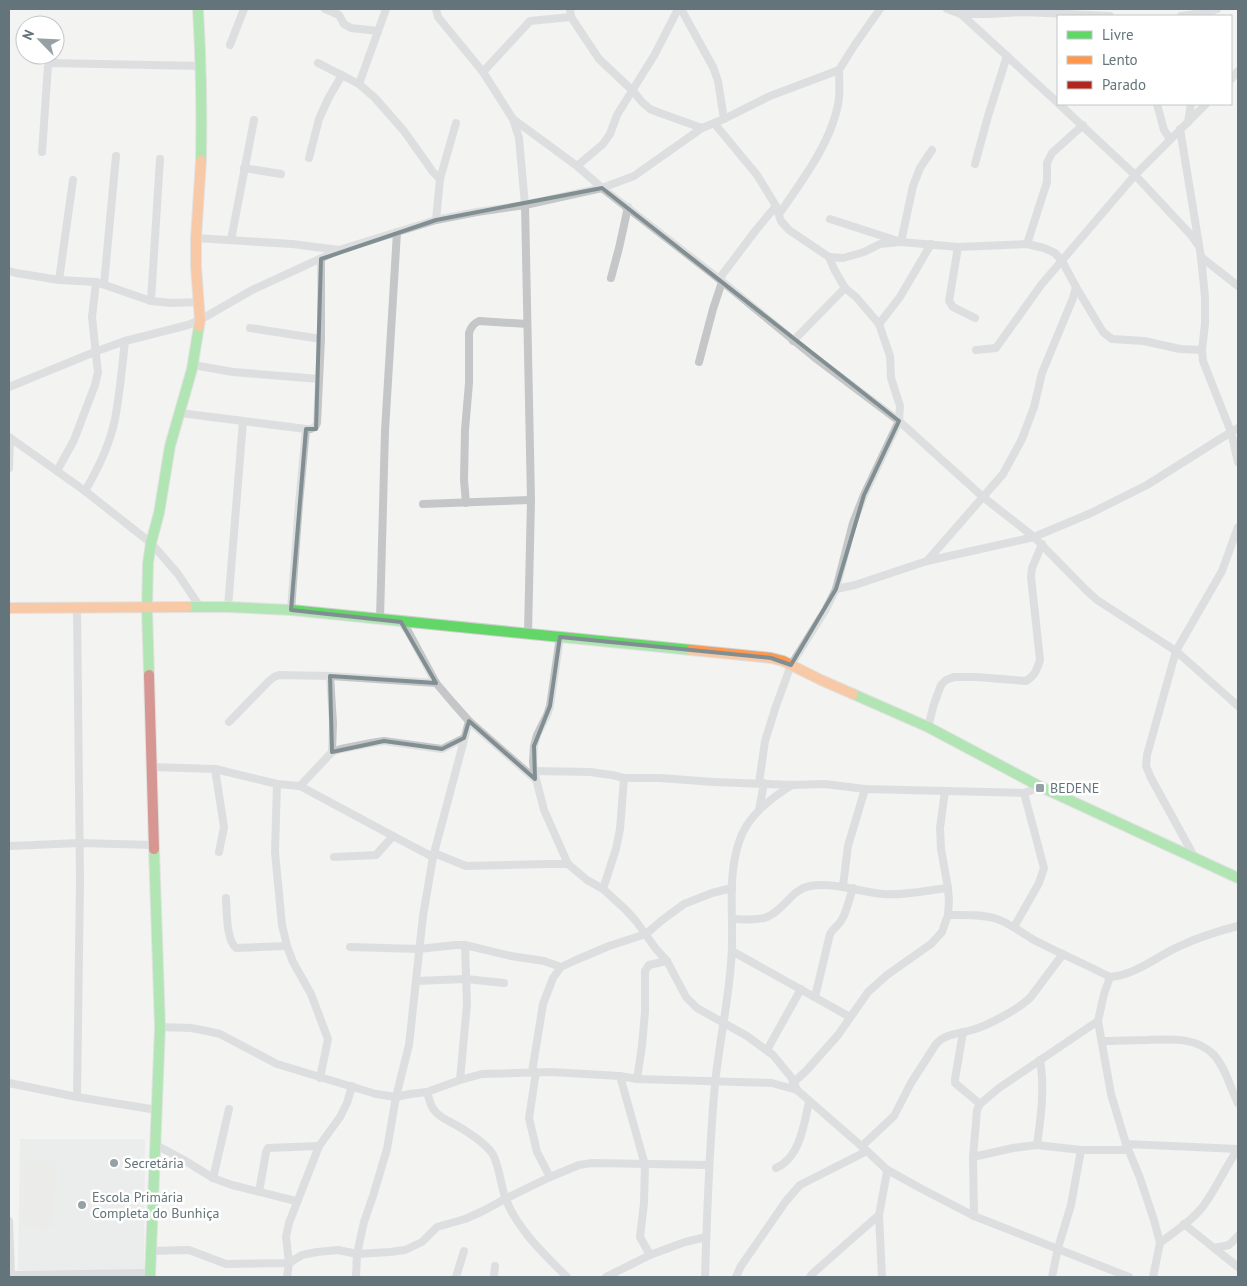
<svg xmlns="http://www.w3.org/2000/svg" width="1247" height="1286" font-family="'PT Sans',sans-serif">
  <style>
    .built { fill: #e3e5e4 }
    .pitch { fill: #e2e5e0 }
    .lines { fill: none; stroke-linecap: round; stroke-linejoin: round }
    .fast-casing { stroke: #cecfcf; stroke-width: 12 }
    .slow-casing { stroke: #cecfcf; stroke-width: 12 }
    .jam-casing { stroke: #cecfcf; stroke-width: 12 }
    .street { stroke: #c4c6c7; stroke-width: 8 }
    .fast { stroke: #63d668; stroke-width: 10 }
    .slow { stroke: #ff974d; stroke-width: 10 }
    .jam { stroke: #b3261e; stroke-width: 10 }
    .marked { fill: none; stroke: #818f93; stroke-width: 4; stroke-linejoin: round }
    .poi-dot { fill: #95a1a4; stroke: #fff; stroke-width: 2 }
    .labels { text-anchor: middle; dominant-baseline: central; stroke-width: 5; stroke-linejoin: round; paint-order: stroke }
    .poi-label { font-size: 14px; fill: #63757a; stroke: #fff; text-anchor: start }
  </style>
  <rect width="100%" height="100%" fill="#f3f3f2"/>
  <path class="built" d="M20 1139H145L144 1271 18 1270Z"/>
  <path class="pitch" d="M25 1158 55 1159 54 1228 23 1227Z"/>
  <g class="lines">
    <defs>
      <g id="fast">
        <path d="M198 9C201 60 202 110 201 161"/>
        <path d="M187 607H228L291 610 691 650"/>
        <path d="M149 675 147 608 148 563 151 543 159 513 170 446 192 369 199 326"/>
        <path d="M853 694 928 727 1041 787 1238 878"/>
        <path d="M150 1277 160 1027 154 849"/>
      </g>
      <g id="slow">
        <path d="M199 326 200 320 196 267V238L201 161"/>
        <path d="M9 608 187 607"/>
        <path d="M691 650 771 658 783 661 821 680 853 694"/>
      </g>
      <path id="jam" d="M149 675 154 849"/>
    </defs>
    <use href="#fast" class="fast-casing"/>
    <use href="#slow" class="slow-casing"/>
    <use href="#jam" class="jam-casing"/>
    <g class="street">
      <path d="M325 9 339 15 344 24 351 28 378 31"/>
      <path d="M436 9 438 17 483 72 513 119 519 138 525 205 531 500 528 634"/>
      <path d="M570 9 571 17 599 59 633 91 642 102 650 109 660 113 702 128"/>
      <path d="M681 9 713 67 718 81 724 119"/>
      <path d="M947 9 961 14H988L1024 12 1110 16"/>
      <path d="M961 14 1058 103"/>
      <path d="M1181 16 1210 12 1217 9"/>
      <path d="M230 45 244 9"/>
      <path d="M318 63 359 84 375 98 404 131 433 172 440 179"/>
      <path d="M483 72 530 21 571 17"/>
      <path d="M1231 79 1238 71"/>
      <path d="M359 84 386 9"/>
      <path d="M1059 104 1135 175 1191 235 1198 245"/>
      <path d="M1157 104 1164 130 1170 139"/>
      <path d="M513 119 577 166 602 188 719 279 814 357 899 421 983 497 1034 537 1086 590 1097 600 1176 651 1238 706"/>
      <path d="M1188 122 1191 104"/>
      <path d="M714 123 757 175 776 206 781 221 789 230 829 257 834 269 845 288 856 297 879 324 890 356 891 378 900 406 899 421 864 495 853 523 836 589 826 609 791 665 776 706 765 741 759 783"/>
      <path d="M1180 129 1201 257 1205 297V324L1202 350 1203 361 1231 432 1238 462"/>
      <path d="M42 152 48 66 50 63 201 66"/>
      <path d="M309 158 319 119 328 99 342 75"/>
      <path d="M975 164 988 116 1007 56"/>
      <path d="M577 166 603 144 610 134 617 115 655 54 678 9"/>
      <path d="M244 168 281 174"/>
      <path d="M779 214C802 181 834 139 839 98 840 89 839 79 839 70"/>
      <path d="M830 219 901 242 958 247 1027 244 1044 248 1055 253 1062 261 1076 287 1073 298 1042 373 1034 407 1022 439 1003 474 927 561"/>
      <path d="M436 220 440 179 456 123"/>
      <path d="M196 238 292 244 339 250"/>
      <path d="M231 240 254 120"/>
      <path d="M1027 244 1047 182V163L1052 153 1083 125"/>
      <path d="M958 247 949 301 953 307 975 318"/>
      <path d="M829 257 843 258 864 252 880 244 901 242 913 186 920 168 932 150"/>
      <path d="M1201 257 1238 286"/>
      <path d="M9 271 16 273 59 280 96 282 151 301 172 303 199 302"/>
      <path d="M611 278 619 248 628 207"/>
      <path d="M719 279 756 230 776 206"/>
      <path d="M59 280 73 180"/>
      <path d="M104 284 116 156"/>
      <path d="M1076 287 1103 332 1112 339 1144 341 1180 349 1202 350"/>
      <path d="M151 301 160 159"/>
      <path d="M879 324 900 297 931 244"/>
      <path d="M250 328 321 339"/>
      <path d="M793 341 845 288"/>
      <path d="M976 350 996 348 1041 285 1135 175 1206 104"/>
      <path d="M699 362 713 309 722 282"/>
      <path d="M193 365 233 372 319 379"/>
      <path d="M9 387 97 351 125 341 188 325 200 320 252 290 339 250 436 220 477 212 525 205 602 188 634 176 702 128 724 119 770 96 839 70 854 46 880 9"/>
      <path d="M180 413 306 429H311L315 427 317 423 321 339V259"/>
      <path d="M9 437 85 491 151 543 178 574 200 607"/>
      <path d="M9 468 10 438"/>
      <path d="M57 471 74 440 95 385 98 372 97 364 92 317 96 282"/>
      <path d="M85 491C98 469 110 444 115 419 120 393 122 367 125 341"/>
      <path d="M466 503 464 480 465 430 469 383V333C471 327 473 324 479 321L527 324"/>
      <path d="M423 504 531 500"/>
      <path d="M836 589 855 585 927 561 1034 537 1091 513 1147 485 1231 432 1238 428"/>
      <path d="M77 607 80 880 77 1097"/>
      <path d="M228 607 243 421"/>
      <path d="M291 610 299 504 306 429"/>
      <path d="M380 619 385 431 397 232"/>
      <path d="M401 622 408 631 436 683 453 703 469 721 535 779"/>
      <path d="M560 637 550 706 547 715 537 735 534 746 533 762 534 771 544 810 568 864 587 880 603 889 625 909 636 921 656 949 667 961 686 997 697 1008 747 1036 773 1055 791 1077 797 1090 867 1151 886 1169 887 1172 879 1215 882 1277"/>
      <path d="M330 676 333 723 332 752"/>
      <path d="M229 722 269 681 274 677 279 675 330 676 436 683"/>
      <path d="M928 727 934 704 941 685 946 680 954 677H976L1026 681C1035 676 1037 669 1040 660L1031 577 1032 568 1042 544"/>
      <path d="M151 767 215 769 277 784 300 786 393 836 433 857"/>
      <path d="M215 769 224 827 219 852"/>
      <path d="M534 771 590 772 612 775 624 778H660L714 782 792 785 825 784 865 789 1024 793 1041 787"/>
      <path d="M277 784 275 852 282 925 287 946 293 962 311 994 328 1039 320 1078"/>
      <path d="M300 786 332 752 341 749 371 743 384 741 442 749 464 738"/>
      <path d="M759 810 764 783"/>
      <path d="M9 846 80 843 153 845"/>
      <path d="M434 853 466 866 548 864H568"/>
      <path d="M334 857 376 855 393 836"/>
      <path d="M1195 858 1151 778 1146 766 1147 755 1176 651 1222 571 1238 527"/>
      <path d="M843 886 848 846 865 789"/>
      <path d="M603 889 616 849 620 829 624 778"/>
      <path d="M226 898C227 911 226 940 236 948L287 946"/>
      <path d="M948 915C964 915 982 914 997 919 1011 924 1022 933 1034 940 1059 953 1085 964 1110 977 1136 975 1157 956 1180 946 1199 937 1218 931 1238 926"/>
      <path d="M733 919C743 919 757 921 767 917 784 910 792 889 810 886 835 882 859 892 883 894 901 896 929 890 948 888"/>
      <path d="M1014 927 1039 883 1044 868 1024 793"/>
      <path d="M350 947 419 949 456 945H465L511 956 544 961 561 967"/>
      <path d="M732 951 850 1017"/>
      <path d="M1110 977 1104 994 1098 1021 1111 1094 1126 1144 1140 1178 1154 1220 1160 1243 1153 1277"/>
      <path d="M416 981 466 979 504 983"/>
      <path d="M815 997 830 934C833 928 838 926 841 921 847 912 849 899 853 888"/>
      <path d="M160 1027 191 1028 207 1031 220 1034 277 1064 376 1094 396 1097 410 1094 427 1092 460 1080 482 1074 551 1072 620 1076 637 1079 772 1083 797 1090"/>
      <path d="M963 1032 955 1079V1083L980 1104"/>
      <path d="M1102 1041C1117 1041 1133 1040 1148 1040 1171 1039 1197 1037 1214 1055 1226 1068 1230 1088 1238 1103"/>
      <path d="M767 1050 801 989"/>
      <path d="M532 1072 543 1004 553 978 561 967 576 960 609 946 646 934 661 921 684 904 712 893 732 888"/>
      <path d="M536 1072 529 1118 537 1152 550 1177"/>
      <path d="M620 1076 645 1165 644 1203 640 1237 650 1255"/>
      <path d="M637 1079 642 1046 645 1012V971L649 965 667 961"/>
      <path d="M460 1080 467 1004 465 945"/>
      <path d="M9 1083 77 1097 157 1110"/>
      <path d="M793 1083 807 1070 838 1035 868 992 887 975 931 944 942 932 948 915 949 901 948 888 941 849 940 828 945 791"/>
      <path d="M427 1092C429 1098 430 1105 434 1110 439 1117 448 1121 456 1125 468 1132 483 1141 492 1153 499 1163 501 1188 506 1200 519 1231 544 1254 567 1277"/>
      <path d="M1126 1144 1238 1149"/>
      <path d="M156 1145 184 1160 213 1178 232 1185 296 1201"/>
      <path d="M1037 1145C1041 1116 1045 1089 1040 1060"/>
      <path d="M862 1146 894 1116 911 1083 936 1044C946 1033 959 1034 972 1030 989 1025 1017 1010 1030 998L1063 954"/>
      <path d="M973 1157 1013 1148 1037 1145 1081 1150H1128"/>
      <path d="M776 1168C800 1158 804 1124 809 1102"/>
      <path d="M886 1169 920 1188 974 1216 1129 1277"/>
      <path d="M213 1178 229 1109"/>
      <path d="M259 1192 266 1152 268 1148 319 1146"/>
      <path d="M974 1216 973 1157 977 1110 980 1104 999 1088 1098 1021"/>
      <path d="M9 1221 11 1277"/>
      <path d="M1184 1224 1214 1248 1229 1245 1238 1236"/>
      <path d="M1160 1243C1175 1231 1195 1219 1206 1202 1218 1185 1226 1166 1238 1149"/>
      <path d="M1214 1248 1238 1267"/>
      <path d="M151 1251 189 1250 226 1264 289 1263 302 1255 317 1252 338 1250 357 1254 390 1252 405 1250 422 1242 437 1227 465 1219 483 1211 505 1199 550 1177 579 1165 592 1163 709 1165"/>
      <path d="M11 1275 149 1273"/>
      <path d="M287 1277 289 1263 286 1237 289 1223 319 1146 340 1117 347 1103 352 1086"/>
      <path d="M356 1277 357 1254 364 1222 373 1196 387 1149 396 1097 409 1045 423 916 433 857 469 721"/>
      <path d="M456 1277 464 1251"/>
      <path d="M494 1277 495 1266"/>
      <path d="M606 1277 650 1255 685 1242 706 1237"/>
      <path d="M705 1277C707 1213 709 1148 715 1084 719 1044 728 1004 731 963 735 923 726 881 739 842 747 816 770 799 792 785"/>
      <path d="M736 1277 741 1266 786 1201 800 1185 867 1151"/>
      <path d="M810 1277 812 1274 879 1215"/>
      <path d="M1052 1277 1058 1248 1071 1205 1081 1150"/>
    </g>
    <use href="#fast" class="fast"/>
    <use href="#slow" class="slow"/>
    <use href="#jam" class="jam"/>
  </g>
  <path d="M0 0H1247V1286H0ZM602 188 899 421 864 495 836 589 791 665 771 658 560 637 550 706 534 746 535 779 469 721 464 738 442 749 384 741 332 752 330 676 436 683 401 622 291 610 306 429H316L321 259 436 220Z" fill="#f3f3f2" fill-opacity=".55" fill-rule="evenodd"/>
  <path class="marked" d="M602 188 899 421 864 495 836 589 791 665 771 658 560 637 550 706 534 746 535 779 469 721 464 738 442 749 384 741 332 752 330 676 436 683 401 622 291 610 306 429H316L321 259 436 220Z"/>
  <g class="poi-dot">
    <rect x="1035" y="783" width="10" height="10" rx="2.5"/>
    <circle cx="114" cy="1163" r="5"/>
    <circle cx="82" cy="1205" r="5"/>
  </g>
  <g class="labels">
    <g class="poi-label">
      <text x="1050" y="788">BEDENE</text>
      <text x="124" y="1163">Secretária</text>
      <text x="92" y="1197">Escola Primária<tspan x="92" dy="16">Completa do Bunhiça</tspan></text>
    </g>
  </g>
  <rect width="1247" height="1286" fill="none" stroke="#63757a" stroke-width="20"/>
  <rect x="1057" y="15" width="175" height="90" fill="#ffffff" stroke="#c1c8ca"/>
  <rect x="1067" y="31" width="25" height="8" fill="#63d668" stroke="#c1c8ca"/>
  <text x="1102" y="40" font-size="15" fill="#63757a">Livre</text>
  <rect x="1067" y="56" width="25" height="8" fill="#ff974d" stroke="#c1c8ca"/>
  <text x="1102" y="65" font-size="15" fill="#63757a">Lento</text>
  <rect x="1067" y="81" width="25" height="8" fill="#b3261e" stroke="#c1c8ca"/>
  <text x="1102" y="90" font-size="15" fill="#63757a">Parado</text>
  <g transform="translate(40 40) rotate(294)"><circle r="24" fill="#ffffff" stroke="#c1c8ca"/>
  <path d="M0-4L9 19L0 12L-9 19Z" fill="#95a1a4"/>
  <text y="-8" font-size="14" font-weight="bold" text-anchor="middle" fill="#63757a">N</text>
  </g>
</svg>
